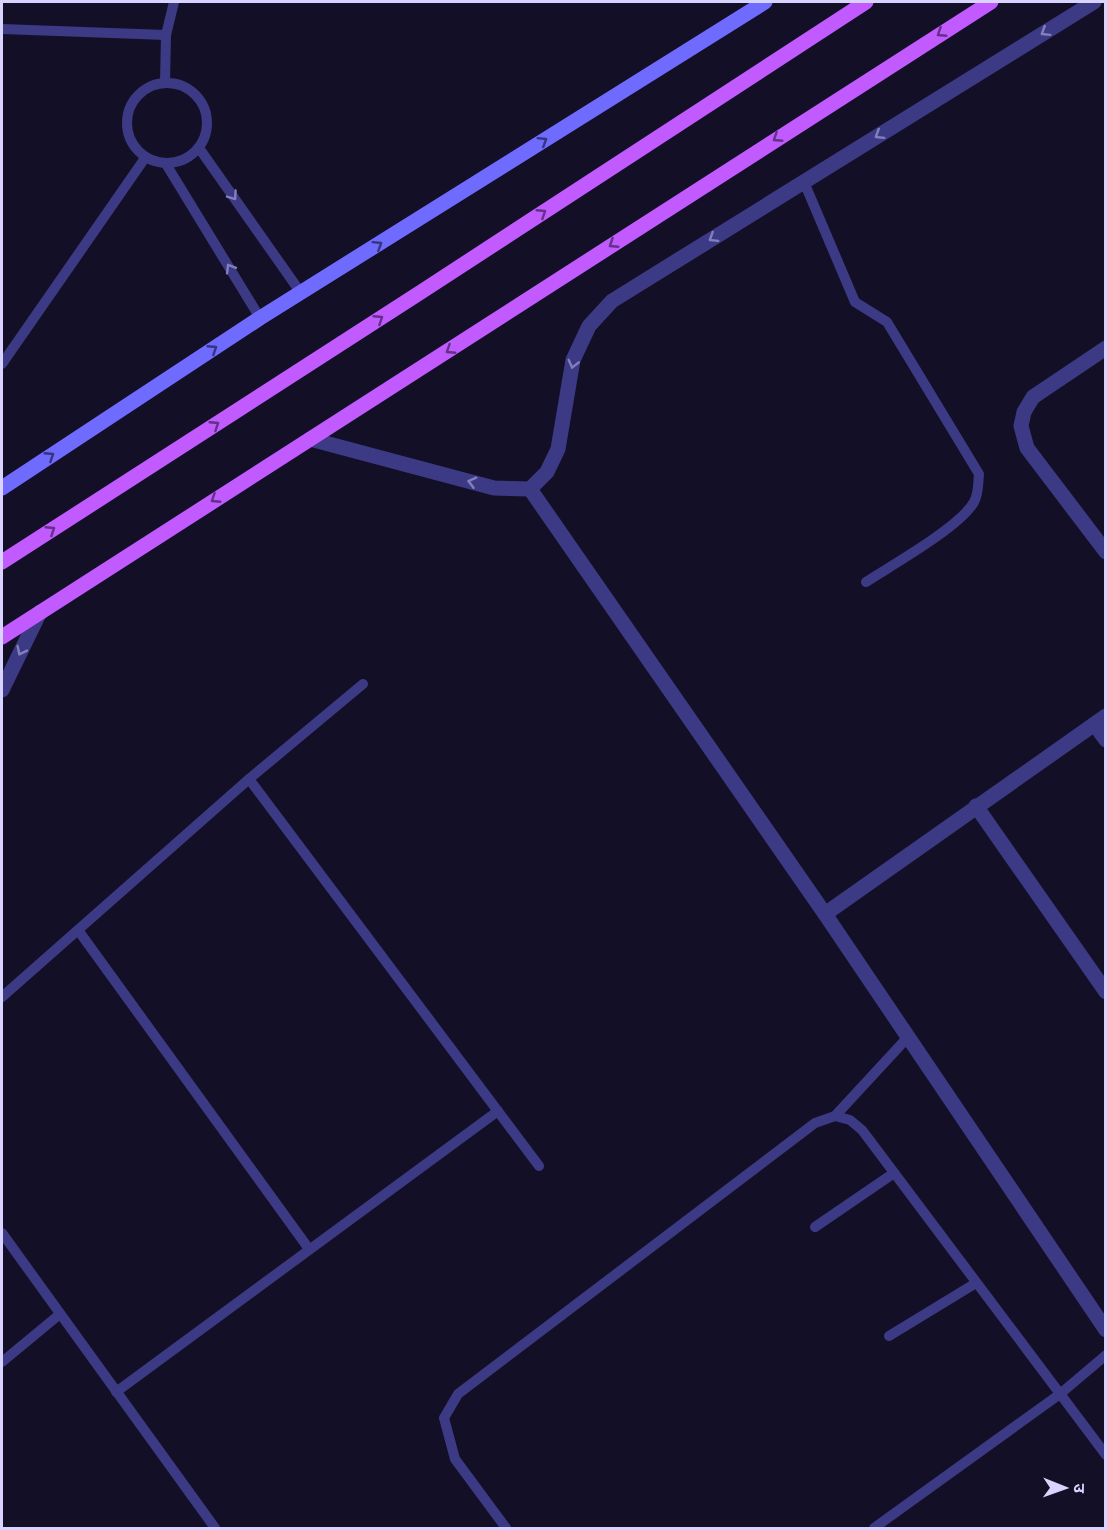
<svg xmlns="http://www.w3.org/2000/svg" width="1107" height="1530" font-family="Arial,'Noto Sans Devanagari',sans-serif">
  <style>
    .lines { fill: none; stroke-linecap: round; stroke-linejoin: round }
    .service { stroke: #3d3a85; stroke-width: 10 }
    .minor { stroke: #3d3a85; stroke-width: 15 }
    .tertiary { stroke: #3d3a85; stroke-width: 15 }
    .secondary { stroke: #6f6bff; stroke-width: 15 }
    .primary { stroke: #c25bff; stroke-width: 15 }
    .oneway { stroke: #837fbc }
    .oneway2 { stroke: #623188 }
    .oneway3 { stroke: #38347d }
  </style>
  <rect width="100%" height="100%" fill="#130f26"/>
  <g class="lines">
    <g class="service">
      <path d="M2 29 166 35"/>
      <path d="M165 82 166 35 174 2"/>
      <circle cx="167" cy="123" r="40"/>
      <path d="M199 148 301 293"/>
      <path d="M166 164 260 318"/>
      <path d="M804 182 855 302 887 322 979 474C978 483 979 493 974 502 960 527 892 565 866 582"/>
      <path d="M2 364 145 158"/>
      <path d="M249 779 539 1166"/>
      <path d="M78 930 309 1249"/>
      <path d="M2 997 249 779 363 684"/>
      <path d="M835 1116 850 1120 862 1130 1106 1455"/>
      <path d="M815 1227 894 1173"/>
      <path d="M2 1233 215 1528"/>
      <path d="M889 1336 976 1283"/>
      <path d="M2 1362 60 1314"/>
      <path d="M116 1392 498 1111"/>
      <path d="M506 1528 455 1459 444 1418 458 1394 815 1123 835 1116 908 1037"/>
      <path d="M874 1528 1060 1394 1106 1355"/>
    </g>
    <g class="minor">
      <path d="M1106 348 1033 397 1024 412 1021 426 1027 448 1106 552"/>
      <path d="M310 439 494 488 530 489 547 472 558 449 573 360 589 326 612 301 1094 2"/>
      <path d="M530 489 825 914 1106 1330"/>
      <path d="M1095 725 1106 740"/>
      <path d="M976 806 1106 992"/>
      <path d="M825 914 1106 716"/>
    </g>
    <path class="tertiary" d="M2 690 40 612"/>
    <path class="secondary" d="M2 488 260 318 765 2"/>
    <g class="primary">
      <path d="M2 562 421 292 866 2"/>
      <path d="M2 637 991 2"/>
    </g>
  </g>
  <defs><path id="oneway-chevron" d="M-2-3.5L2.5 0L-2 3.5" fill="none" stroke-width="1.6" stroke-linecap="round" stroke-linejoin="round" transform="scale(1.5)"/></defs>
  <g class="oneway">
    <use href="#oneway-chevron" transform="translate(1045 32) rotate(148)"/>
    <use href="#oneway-chevron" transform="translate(879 135) rotate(148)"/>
    <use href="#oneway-chevron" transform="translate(233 196) rotate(55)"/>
    <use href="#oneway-chevron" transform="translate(713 238) rotate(148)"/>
    <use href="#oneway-chevron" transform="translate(230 268) rotate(-121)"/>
    <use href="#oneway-chevron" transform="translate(573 364) rotate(104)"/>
    <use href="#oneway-chevron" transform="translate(472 482) rotate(-165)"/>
    <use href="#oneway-chevron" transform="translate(21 651) rotate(116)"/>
  </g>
  <g class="oneway2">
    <use href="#oneway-chevron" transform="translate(941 33) rotate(147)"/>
    <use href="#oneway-chevron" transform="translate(777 138) rotate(147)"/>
    <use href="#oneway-chevron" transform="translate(542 213) rotate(-33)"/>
    <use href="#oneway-chevron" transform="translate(613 244) rotate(147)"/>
    <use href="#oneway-chevron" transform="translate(379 319) rotate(-33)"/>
    <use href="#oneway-chevron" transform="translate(450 350) rotate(147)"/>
    <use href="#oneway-chevron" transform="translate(215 425) rotate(-33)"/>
    <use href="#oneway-chevron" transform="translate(215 499) rotate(147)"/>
    <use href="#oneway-chevron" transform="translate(51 530) rotate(-33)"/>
  </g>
  <g class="oneway3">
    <use href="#oneway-chevron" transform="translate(543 141) rotate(-32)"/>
    <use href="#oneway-chevron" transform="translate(378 245) rotate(-32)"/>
    <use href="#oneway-chevron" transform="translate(213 349) rotate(-33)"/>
    <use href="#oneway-chevron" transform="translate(50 456) rotate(-33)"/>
  </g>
  <rect width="1107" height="1530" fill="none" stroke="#d9d4ff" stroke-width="6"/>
  <g transform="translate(1065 1488) rotate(91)" stroke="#130f26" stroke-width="4.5" paint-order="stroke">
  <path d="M0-4.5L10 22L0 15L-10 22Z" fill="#d9d4ff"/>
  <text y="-9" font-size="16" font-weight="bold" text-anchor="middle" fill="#d9d4ff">उ</text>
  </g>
</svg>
